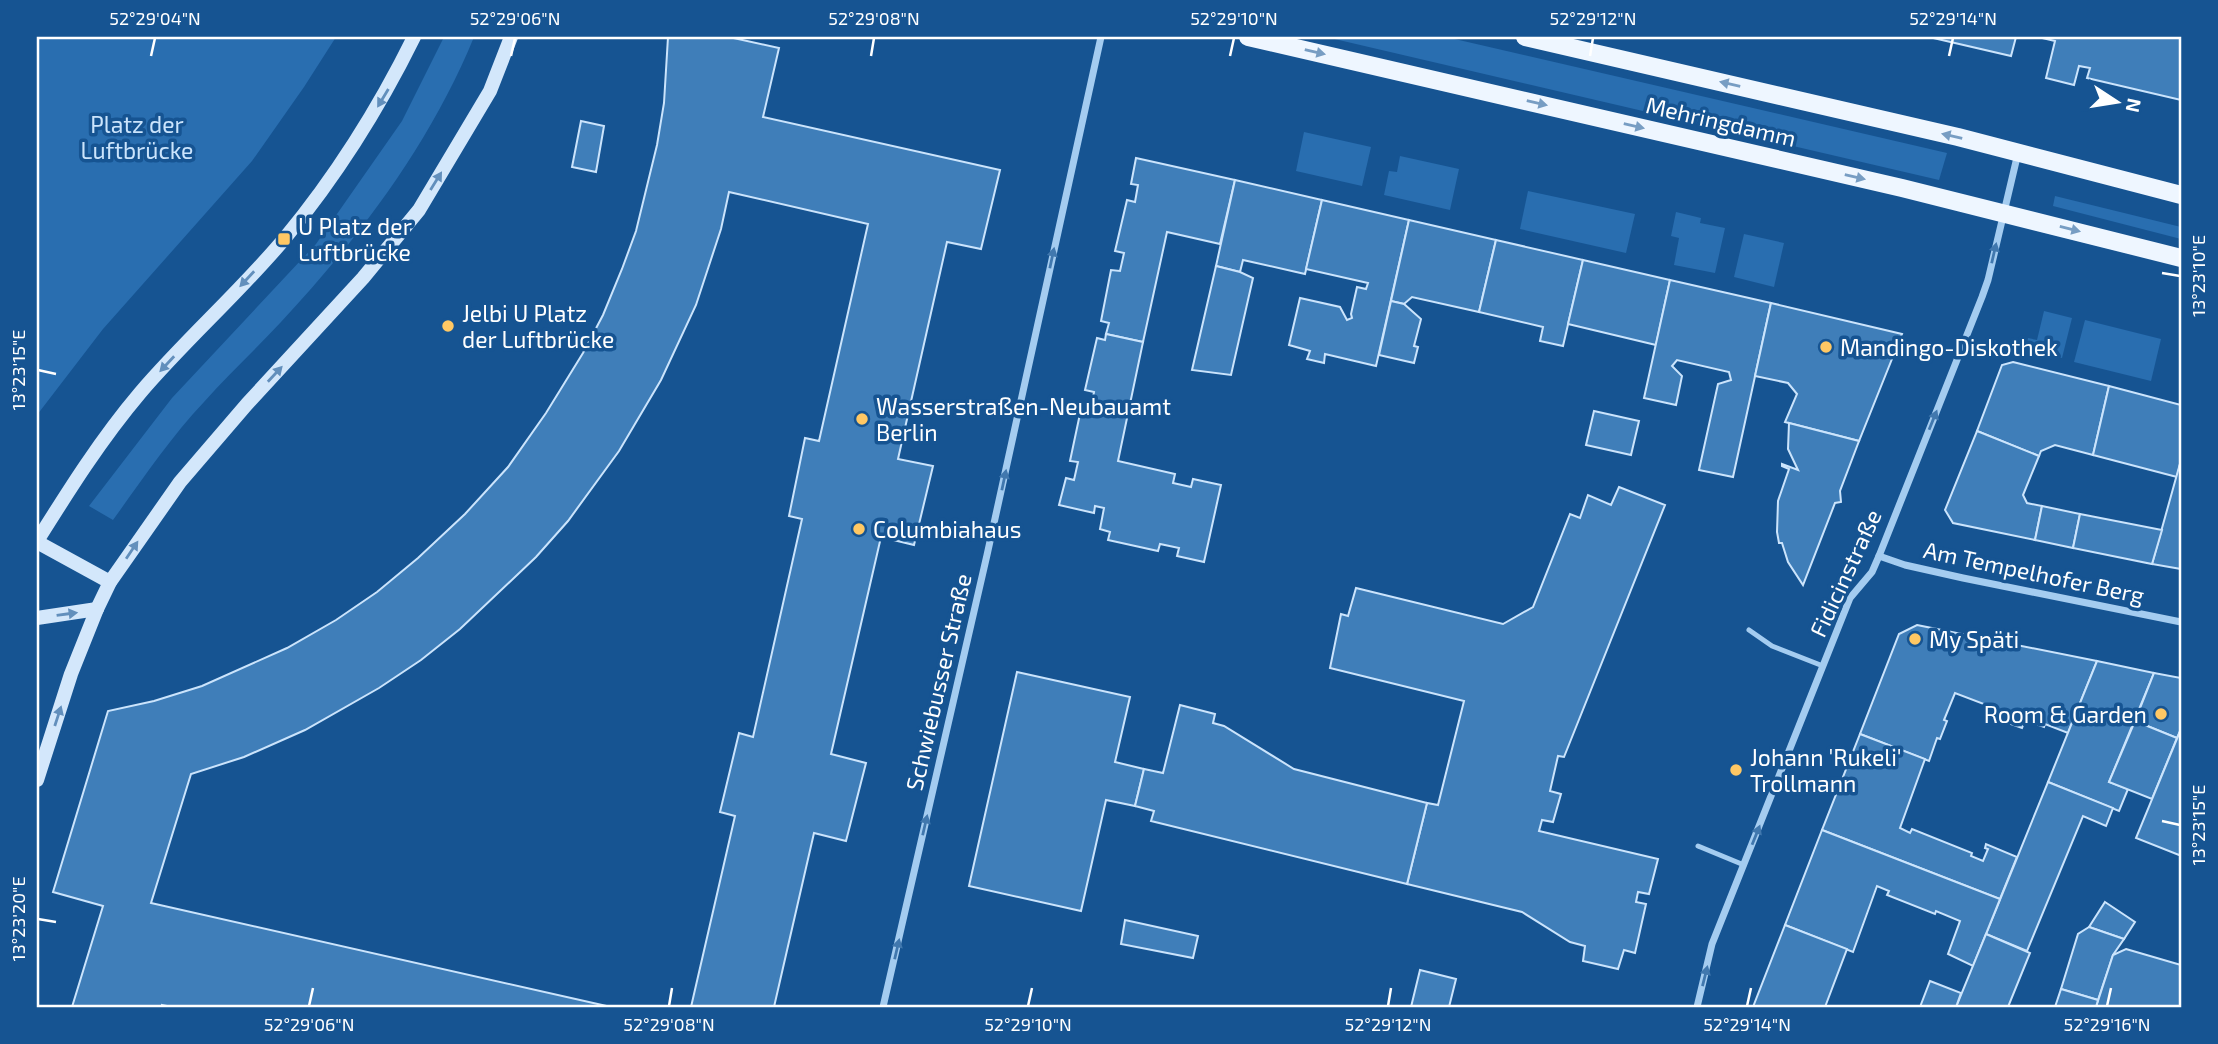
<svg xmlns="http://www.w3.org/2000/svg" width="2218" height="1044" font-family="'Exo 2',sans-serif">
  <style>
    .green { fill: #296eb0 }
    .building { fill: #3f7eb9; stroke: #cbe4fc; stroke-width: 2 }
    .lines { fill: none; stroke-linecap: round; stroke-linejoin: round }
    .lane { stroke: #a4ccf0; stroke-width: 5 }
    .street { stroke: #a4ccf0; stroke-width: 7 }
    .secondary { stroke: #d3e7fb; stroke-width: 14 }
    .primary { stroke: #eef6ff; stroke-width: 18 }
    .oneway { fill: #779dc3 }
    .oneway2 { fill: #628fbc }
    .oneway3 { fill: #4178ae }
    .ticks { fill: none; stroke: #fff; stroke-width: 2.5 }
    .poi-dot { fill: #ffc864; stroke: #165492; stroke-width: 2.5 }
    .labels { text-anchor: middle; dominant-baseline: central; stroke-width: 7; stroke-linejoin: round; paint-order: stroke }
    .street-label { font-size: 23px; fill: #fff; stroke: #165492 }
    .park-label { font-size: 23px; fill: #cbe4fc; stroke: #165492 }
    .poi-label { font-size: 23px; fill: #fff; stroke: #165492; text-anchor: start }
    .neatline { fill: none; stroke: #fff; stroke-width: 2.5 }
    .ticks-label { font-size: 18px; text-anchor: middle; fill: #fff }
  </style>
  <rect width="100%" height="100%" fill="#165492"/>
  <g class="green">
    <path d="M37 37H336L304 87 252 161 103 329 37 415Z"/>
    <path d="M444 37H474C430 144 360 237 281 322 256 349 229 374 204 402 170 438 142 480 113 520L89 506 172 398 316 244 402 121Z"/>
    <path d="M1326 37H1446L1947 153 1939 180Z"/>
    <path d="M1304 132 1371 147 1362 186 1296 171Z"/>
    <path d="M1400 156 1459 169 1450 210 1384 195 1389 171 1397 172Z"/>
    <path d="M1528 191 1635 214 1626 253 1520 229Z"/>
    <path d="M2055 196 2181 227V239L2053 206Z"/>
    <path d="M1676 212 1701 218 1700 223 1725 228 1715 273 1674 265 1679 238 1671 236Z"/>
    <path d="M1744 234 1784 243 1774 287 1734 277Z"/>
    <path d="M2044 311 2072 318 2062 358 2025 349 2028 338 2037 340Z"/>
    <path d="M2085 320 2161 339 2151 381 2074 362Z"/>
  </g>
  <g class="building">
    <path d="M668 37H729L779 48 763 117 1000 170 981 249 947 242 898 459 933 466 914 545 881 537 831 754 866 763 846 841 814 833 774 1007H691L735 816 720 812 739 733 753 737 802 519 789 516 805 438 819 441 868 224 729 192 721 229 696 305 661 380 619 451 568 521 536 557 460 629 421 660 379 688 305 730 244 757 191 774 151 903 611 1007H172L162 1005V1007H72L103 906 53 892 108 711 154 701 202 686 287 648 336 620 377 592 418 558 465 514 508 467 546 413 583 353 603 315 622 269 636 231 657 145 664 103Z"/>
    <path d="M1929 37H2016L2011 56Z"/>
    <path d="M2038 37H2181V100L2087 78 2090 68 2079 66 2074 85 2046 78 2055 41Z"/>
    <path d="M581 121 604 126 596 172 572 167Z"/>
    <path d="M1136 158 1235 180 1220 244 1167 232 1143 342 1106 334 1109 323 1101 321 1111 270 1120 271 1124 253 1115 251 1127 200 1135 202 1138 185 1131 184Z"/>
    <path d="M1235 180 1322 200 1305 274 1243 260 1240 272 1216 266Z"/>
    <path d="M1322 200 1409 220 1376 366 1325 354 1324 363 1307 359 1310 351 1289 345 1300 298 1340 307 1347 320 1352 318 1351 314 1357 287 1366 289 1368 283 1306 269Z"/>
    <path d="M1409 220 1496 240 1479 312 1412 297 1404 304 1391 301Z"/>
    <path d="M1496 240 1583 260 1563 346 1540 341 1543 327 1479 312Z"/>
    <path d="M1583 260 1670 280 1656 345 1568 324Z"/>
    <path d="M1216 266 1240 272 1253 278 1231 375 1192 370Z"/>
    <path d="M1670 280 1771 303 1733 477 1699 470 1718 384 1731 380 1729 372 1677 360 1672 366 1682 376 1676 405 1644 398Z"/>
    <path d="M1391 301 1404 304 1421 319 1414 346 1418 347 1414 363 1379 355Z"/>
    <path d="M1771 303 1902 334 1859 441 1785 422 1797 394 1788 383 1755 376Z"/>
    <path d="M1106 334 1143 342 1118 461 1175 474 1173 483 1191 487 1193 479 1221 485 1204 562 1177 556 1179 548 1160 544 1158 551 1108 540 1110 532 1100 529 1104 508 1095 506 1094 513 1059 505 1066 478 1074 480 1078 462 1070 461 1081 409 1090 412 1094 392 1085 390 1097 338 1105 340Z"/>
    <path d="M2013 362 2109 386 2093 455 2055 445 2041 451 2039 456 1977 431 2002 365Z"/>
    <path d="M2109 386 2181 405V460L2177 477 2093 455Z"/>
    <path d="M1594 411 1639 421 1631 455 1586 445Z"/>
    <path d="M1789 423 1859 441 1840 491 1841 502 1835 503 1803 585 1788 562 1782 543H1779L1777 532 1778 501 1789 469 1782 466V464L1798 470 1788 449Z"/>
    <path d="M1977 431 2039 456 2023 495 2027 503 2042 506 2035 540 1953 523 1945 510Z"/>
    <path d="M2181 460V569L2152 564Z"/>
    <path d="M1619 487 1665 505 1564 757 1558 756 1550 791 1561 794 1553 822 1542 820 1539 831 1658 859 1649 894 1638 892 1636 902 1646 904 1635 953 1624 950 1618 969 1583 961 1585 946 1570 942 1522 912 1407 884 1427 803 1438 805 1464 701 1330 668 1341 614 1348 616 1356 588 1503 624 1533 607 1570 514 1580 518 1588 495 1611 505Z"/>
    <path d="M2042 506 2080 514 2073 548 2035 540Z"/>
    <path d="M2080 514 2162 530 2152 564 2073 548Z"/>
    <path d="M1917 625 2097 661 2068 733 2045 724 2044 727 2025 720 2022 728 2002 721 2005 712 1955 693 1944 720 1947 721 1940 739 1937 738 1929 761 1860 734 1899 634Z"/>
    <path d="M2097 661 2154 673 2109 782 2128 789 2119 811 2048 782Z"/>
    <path d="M1017 672 1130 697 1115 762 1144 769 1135 806 1106 800 1081 911 969 886Z"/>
    <path d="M2154 673 2181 678V729L2177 738 2135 721Z"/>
    <path d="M1180 705 1215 714 1213 723 1224 726 1294 769 1427 803 1407 884 1151 821 1154 811 1135 806 1144 769 1163 773Z"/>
    <path d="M2135 721 2177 738 2152 799 2109 782Z"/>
    <path d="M2181 729V852L2179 855 2136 838Z"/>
    <path d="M1860 734 1925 759 1900 828 1910 833 1912 829 1972 853 1971 856 1983 861 1988 849 1985 848 1986 844 2017 857 2000 899 1822 830Z"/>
    <path d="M2048 782 2113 808 2106 826 2083 816 2027 951 1986 934Z"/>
    <path d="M1822 830 2000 899 1973 966 1948 954 1960 921 1936 911 1935 914 1887 895 1889 891 1877 886 1853 952 1785 925Z"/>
    <path d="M2105 902 2135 922 2124 939 2089 927Z"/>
    <path d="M1125 920 1198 936 1193 958 1121 944Z"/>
    <path d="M1785 925 1847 949 1825 1007H1753Z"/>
    <path d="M2089 927 2124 939 2113 955 2098 1000 2061 989 2078 934Z"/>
    <path d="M1986 934 2030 953 2008 1007H1956Z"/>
    <path d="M2126 949 2181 965V1007H2096L2113 955Z"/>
    <path d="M1420 970 1456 979 1449 1007H1411Z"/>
    <path d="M1930 981 1961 993 1956 1007H1920Z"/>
    <path d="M2061 989 2098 1000 2096 1007H2055Z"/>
  </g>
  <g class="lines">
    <g class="lane">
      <path d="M1749 630 1772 646 1823 666"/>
      <path d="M1698 846 1744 865"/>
    </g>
    <g class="street">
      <path d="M1879 556 1905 565 1963 578 2181 622"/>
      <path d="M883 1007 987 555 1101 37"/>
      <path d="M1697 1007 1712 944 1850 598 1872 572 1879 556 1982 297 1988 280 2018 153"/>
    </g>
    <g class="secondary">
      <path d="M37 541C69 490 101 439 140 393 186 339 240 292 285 238 337 175 378 110 414 37"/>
      <path d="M37 542 110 582"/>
      <path d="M37 618 97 609"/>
      <path d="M37 780 71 674 97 609 110 582 180 482 247 404 363 278 419 210 490 91 511 37"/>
    </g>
    <g class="primary">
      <path d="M1248 37 1902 188 2181 258"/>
      <path d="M1525 37 1958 137 2181 195"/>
    </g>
  </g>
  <defs><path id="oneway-solid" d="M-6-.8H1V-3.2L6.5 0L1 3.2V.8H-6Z" transform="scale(1.75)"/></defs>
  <g class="oneway">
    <use href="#oneway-solid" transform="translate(1315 52) rotate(13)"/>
    <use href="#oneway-solid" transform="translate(1730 84) rotate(-167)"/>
    <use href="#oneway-solid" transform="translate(1537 103) rotate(13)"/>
    <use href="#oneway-solid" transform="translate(1634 126) rotate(13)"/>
    <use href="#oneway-solid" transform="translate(1952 136) rotate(-167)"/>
    <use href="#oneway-solid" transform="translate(1855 177) rotate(13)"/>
    <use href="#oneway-solid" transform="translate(2070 229) rotate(14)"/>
  </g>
  <g class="oneway2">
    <use href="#oneway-solid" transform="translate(383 98) rotate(121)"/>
    <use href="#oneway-solid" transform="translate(436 181) rotate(-58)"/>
    <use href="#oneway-solid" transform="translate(247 279) rotate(133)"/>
    <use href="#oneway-solid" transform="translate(167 364) rotate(133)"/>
    <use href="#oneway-solid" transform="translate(275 374) rotate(-47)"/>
    <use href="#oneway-solid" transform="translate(132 550) rotate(-56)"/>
    <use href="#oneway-solid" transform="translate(67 614) rotate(-8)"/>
    <use href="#oneway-solid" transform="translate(58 716) rotate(-72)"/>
  </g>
  <g class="oneway3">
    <use href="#oneway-solid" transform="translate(1994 253) rotate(-77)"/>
    <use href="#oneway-solid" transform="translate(1052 258) rotate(-78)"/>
    <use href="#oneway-solid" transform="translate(1933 420) rotate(-68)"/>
    <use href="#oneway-solid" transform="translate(1004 480) rotate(-78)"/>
    <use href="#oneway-solid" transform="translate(925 825) rotate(-77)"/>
    <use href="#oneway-solid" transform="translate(1756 835) rotate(-68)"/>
    <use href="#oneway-solid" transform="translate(897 949) rotate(-77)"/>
    <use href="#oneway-solid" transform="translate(1705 976) rotate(-76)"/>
  </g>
  <path class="ticks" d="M151 56 155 38M511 56 515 38M871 56 874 38M1230 56 1234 38M1590 56 1593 38M1949 56 1953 38M2162 273 2180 276M38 370 56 374M2162 821 2180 825M38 919 56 922M309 1006 313 988M669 1006 672 988M1028 1006 1032 988M1388 1006 1391 988M1747 1006 1751 988M2107 1006 2111 988"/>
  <g class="poi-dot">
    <rect x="277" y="232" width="14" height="14" rx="3.5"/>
    <circle cx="448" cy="326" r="7"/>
    <circle cx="1826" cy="347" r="7"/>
    <circle cx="862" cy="419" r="7"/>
    <circle cx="859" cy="529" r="7"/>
    <circle cx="1915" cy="639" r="7"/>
    <circle cx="2161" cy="714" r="7"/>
    <circle cx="1736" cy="770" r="7"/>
  </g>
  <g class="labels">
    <g class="street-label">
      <text transform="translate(1721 121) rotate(13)">Mehringdamm</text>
      <text transform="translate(2034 572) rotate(12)">Am Tempelhofer Berg</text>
      <text transform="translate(1845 573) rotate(-65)">Fidicinstraße</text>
      <text transform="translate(938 682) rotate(-77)">Schwiebusser Straße</text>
    </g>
    <g class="park-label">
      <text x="137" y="124">Platz der<tspan x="137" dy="26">Luftbrücke</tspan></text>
    </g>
    <g class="poi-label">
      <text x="298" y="226">U Platz der<tspan x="298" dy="26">Luftbrücke</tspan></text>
      <text x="462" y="313">Jelbi U Platz<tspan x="462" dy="26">der Luftbrücke</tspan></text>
      <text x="1840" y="347">Mandingo-Diskothek</text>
      <text x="876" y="406">Wasserstraßen-Neubauamt<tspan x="876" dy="26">Berlin</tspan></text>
      <text x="873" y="529">Columbiahaus</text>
      <text x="1929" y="639">My Späti</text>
      <text x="2147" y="714" text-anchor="end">Room &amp; Garden</text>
      <text x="1750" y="757">Johann 'Rukeli'<tspan x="1750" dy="26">Trollmann</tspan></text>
    </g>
  </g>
  <rect width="2218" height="1044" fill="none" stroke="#165492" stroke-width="77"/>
  <g transform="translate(2117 102) rotate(102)" stroke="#165492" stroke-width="5" paint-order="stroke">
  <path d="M0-5L12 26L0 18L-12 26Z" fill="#ffffff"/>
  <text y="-10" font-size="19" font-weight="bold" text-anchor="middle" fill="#ffffff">N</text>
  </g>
  <rect x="38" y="38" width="2142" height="968" class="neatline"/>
  <g class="ticks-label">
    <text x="155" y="25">52°29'04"N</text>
    <text x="515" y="25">52°29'06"N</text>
    <text x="874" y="25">52°29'08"N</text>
    <text x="1234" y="25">52°29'10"N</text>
    <text x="1593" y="25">52°29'12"N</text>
    <text x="1953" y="25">52°29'14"N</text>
    <text transform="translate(2199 276) rotate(-90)" y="6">13°23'10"E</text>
    <text transform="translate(19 370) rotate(-90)" y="6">13°23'15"E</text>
    <text transform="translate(2199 825) rotate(-90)" y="6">13°23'15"E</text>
    <text transform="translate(19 919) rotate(-90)" y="6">13°23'20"E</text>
    <text x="309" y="1031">52°29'06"N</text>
    <text x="669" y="1031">52°29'08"N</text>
    <text x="1028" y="1031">52°29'10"N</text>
    <text x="1388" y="1031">52°29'12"N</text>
    <text x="1747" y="1031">52°29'14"N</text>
    <text x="2107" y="1031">52°29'16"N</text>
  </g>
</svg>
